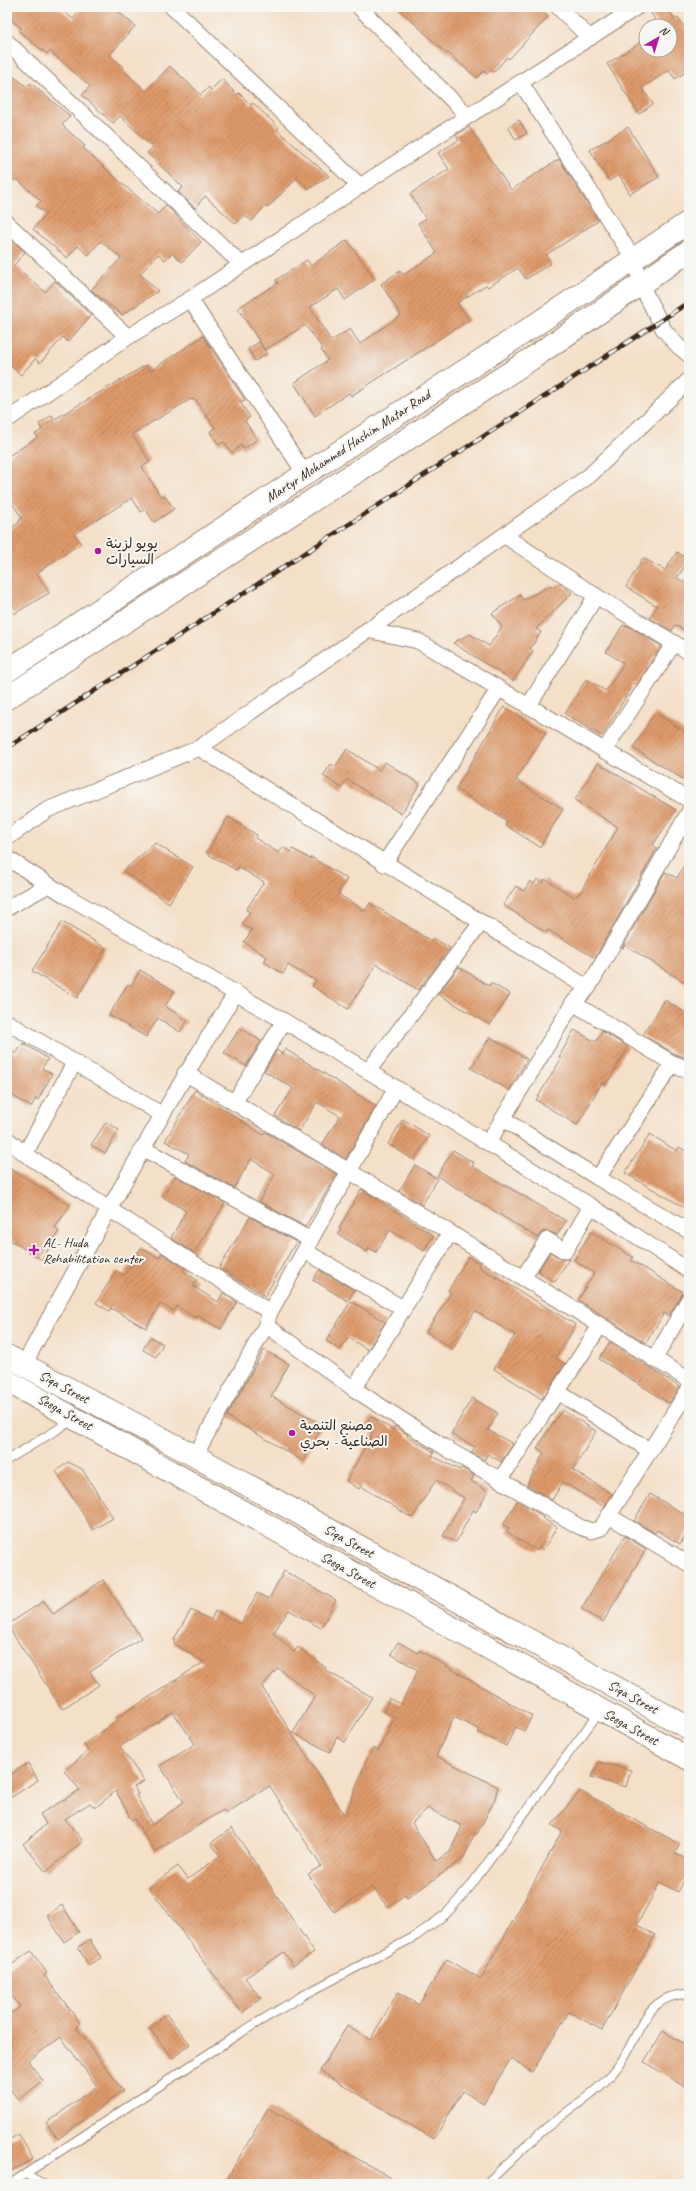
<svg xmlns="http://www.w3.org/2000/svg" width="696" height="2191" font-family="Caveat,'Playpen Sans Arabic',sans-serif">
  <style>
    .building { fill: url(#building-hatch); fill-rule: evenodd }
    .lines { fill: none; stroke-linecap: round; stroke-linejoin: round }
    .service-casing { stroke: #988472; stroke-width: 10 }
    .minor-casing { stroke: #988472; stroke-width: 17 }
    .primary-casing { stroke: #988472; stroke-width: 24 }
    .service { stroke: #fff; stroke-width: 8 }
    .minor { stroke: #fff; stroke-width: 15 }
    .primary { stroke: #fff; stroke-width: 22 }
    .rail-casing { stroke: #3b2a1e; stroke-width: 4.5 }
    .rail { stroke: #f6f6f2; stroke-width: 3; stroke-dasharray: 9; stroke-linecap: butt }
    .poi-dot { fill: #b5179e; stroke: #f6f6f2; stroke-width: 1.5 }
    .labels { text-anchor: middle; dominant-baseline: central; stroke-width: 4; stroke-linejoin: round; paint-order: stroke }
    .street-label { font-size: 14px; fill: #3b2a1e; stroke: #f6f6f2 }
    .poi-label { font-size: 14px; fill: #3b2a1e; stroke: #f6f6f2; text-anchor: start }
  </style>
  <defs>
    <pattern id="building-hatch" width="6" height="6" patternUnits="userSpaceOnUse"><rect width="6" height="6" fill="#de9a6a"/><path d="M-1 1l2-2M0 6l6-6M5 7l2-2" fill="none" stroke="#b57e57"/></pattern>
  </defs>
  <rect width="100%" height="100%" fill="#f6f6f2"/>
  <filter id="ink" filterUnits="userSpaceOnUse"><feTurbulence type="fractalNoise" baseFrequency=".025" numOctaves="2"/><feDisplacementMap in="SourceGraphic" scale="8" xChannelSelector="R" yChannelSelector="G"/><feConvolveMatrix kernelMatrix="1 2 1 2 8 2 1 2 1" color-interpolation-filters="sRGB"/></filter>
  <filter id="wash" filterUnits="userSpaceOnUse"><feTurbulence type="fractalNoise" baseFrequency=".012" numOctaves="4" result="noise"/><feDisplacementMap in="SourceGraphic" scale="16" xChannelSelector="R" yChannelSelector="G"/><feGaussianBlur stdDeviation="0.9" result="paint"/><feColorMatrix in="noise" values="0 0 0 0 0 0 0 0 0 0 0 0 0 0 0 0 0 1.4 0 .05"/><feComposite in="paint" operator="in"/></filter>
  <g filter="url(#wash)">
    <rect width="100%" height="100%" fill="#f4dfc7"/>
    <g id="blocks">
      <g class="building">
        <path d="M7 7H58L73 19 83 7H113L135 26 110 55 123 67 122 69 146 91 170 66 201 95 209 87 211 90 222 79 237 95 239 93 251 105 253 103 279 128 277 130 329 176 309 189 297 178 267 208 265 206 252 221 244 215 236 224 205 196 195 208 178 192 183 187 147 153 153 147 120 116 113 123 82 95 90 86 50 51 47 54 19 31 21 28 7 16Z"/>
        <path d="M397 7H537L548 17 509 59 507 57 494 72 491 70 487 74 484 71 477 78 448 53 447 54Z"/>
        <path d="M661 7H667L675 20 678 18 689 34V70L675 79 669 70 642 88 653 104 639 114 607 64 646 39V50H670V26H659L651 13Z"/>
        <path d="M7 71 27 87 30 83 70 116 62 125 85 146 83 148 127 188 158 214 166 205 201 242 182 262 172 253 165 260 158 254 140 274 158 291 122 315 91 290 121 258 101 241 88 255 78 246 67 258 33 229 46 214 36 206 41 201 17 179 15 181 7 174Z"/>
        <path d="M519 120 527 133 516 140 508 127Z"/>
        <path d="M469 127 511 190 559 159 598 221 546 255 551 263 526 279 518 268 488 287 486 285 457 303 469 320 351 396 349 393 315 416 294 383 328 360 321 350 323 349 305 325 265 350 238 308 278 283 276 280 307 260 311 266 347 240 375 279 345 300 338 289 310 307 331 341 350 329 360 344 401 315 381 284 400 271 403 275 437 253 418 223 426 219 410 194 449 169 438 153 459 140 456 135Z"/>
        <path d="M628 127 659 177 630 194 619 175 609 181 590 150Z"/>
        <path d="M7 235 25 252 14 265 45 292 55 281 91 315 68 342 63 337 40 363 35 359 21 375 7 363Z"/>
        <path d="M203 336 245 400 240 402 250 417 245 421 257 440 243 449 241 445 232 453 224 442 219 445 210 431 215 428 195 399 192 400 191 399 132 434 150 462 142 467 161 497 164 495 174 509 154 522 145 509 141 512 132 498 74 534 81 543 37 573 49 593 14 614 7 603V530L20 522 19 520 22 518 7 496V457L38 437 35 434 42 430 39 424 52 415 55 419 146 365 150 371Z"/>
        <path d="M259 342 267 354 255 361 248 349Z"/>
        <path d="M677 552 689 560 677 578 689 585V633L675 625 672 631 650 618 657 606 626 587 643 558 665 570Z"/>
        <path d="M560 583 572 593 536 629 541 632 530 649 533 651 513 681 453 643 470 634 489 646 502 627 492 613 520 595 523 600 551 585 553 587Z"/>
        <path d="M623 625 626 627 627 625 661 646 637 684 634 683 602 736 565 714 586 679 606 691 624 663 606 652Z"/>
        <path d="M504 707 546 733 516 780 563 809 540 847 505 825 507 821 456 789Z"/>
        <path d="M655 713 689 734V783L633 748Z"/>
        <path d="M347 749 379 770 385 762 420 784 401 814 347 779 342 788 323 776 331 764 335 767Z"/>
        <path d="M598 763 676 810 653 845 657 848 595 958 548 930 547 933 503 905 516 886 524 891 530 881 534 884 537 879 543 883 545 879 574 897 576 895 578 896 618 827 575 800Z"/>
        <path d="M228 817 257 835 255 838 279 853 283 847 291 852 293 849 310 859 311 857 347 879 338 894 365 911 370 903 431 941 433 938 450 948 418 990 377 964 348 1009 312 986 316 981 288 965 283 974 264 962 267 957 244 942 252 930 242 924 250 912 246 910 264 882 238 867 236 870 206 853Z"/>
        <path d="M155 843 193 867 169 903 123 871Z"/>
        <path d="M689 857V985L625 945 623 948H622L665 872 677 878Z"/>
        <path d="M62 922 106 948 77 998 32 971Z"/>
        <path d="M459 967 489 986 491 983 510 994 490 1025 438 994Z"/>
        <path d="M140 970 175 991 165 1006 187 1021 180 1032 158 1018 146 1037 109 1015 128 984 131 986Z"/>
        <path d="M665 1000 689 1015V1059L675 1054 643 1035Z"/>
        <path d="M240 1028 261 1041 246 1066 224 1053Z"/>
        <path d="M574 1030 596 1042 602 1031 628 1047 606 1085 602 1083 577 1125 536 1100 561 1059 559 1057Z"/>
        <path d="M490 1037 527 1059 509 1090 471 1068Z"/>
        <path d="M23 1043 48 1059 42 1068 52 1074 38 1100 36 1098 31 1107 7 1092V1049L16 1054Z"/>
        <path d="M285 1049 376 1106 346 1159 322 1145 340 1116 317 1102 299 1131 275 1116 293 1088 264 1071 277 1050 282 1054Z"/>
        <path d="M195 1090 263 1135 265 1132 337 1174 305 1227 259 1201 275 1174 251 1159 234 1188 185 1161 189 1154 165 1141Z"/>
        <path d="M403 1119 429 1136 414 1160 388 1144Z"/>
        <path d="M106 1122 119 1130 105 1153 91 1145Z"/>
        <path d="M650 1134 677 1151 679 1147 689 1153V1210L625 1173Z"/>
        <path d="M453 1150 474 1163 472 1166 566 1221 557 1235 547 1231 542 1232 538 1238 437 1176Z"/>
        <path d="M415 1165 438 1179 422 1205 399 1191Z"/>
        <path d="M7 1167 70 1205 55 1228 59 1231 42 1260 7 1238Z"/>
        <path d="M175 1176 225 1203 194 1253 171 1238 186 1211 163 1197Z"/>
        <path d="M361 1189 433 1235 424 1251 390 1230 376 1252 369 1248 367 1252 338 1234 341 1230 339 1229Z"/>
        <path d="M250 1217 296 1242 265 1296 219 1268Z"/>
        <path d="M591 1232 633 1257 631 1260 683 1292 669 1316 664 1313 646 1343 578 1300 594 1273 574 1260Z"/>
        <path d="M141 1248 159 1258 162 1253 185 1268 183 1271 197 1280 193 1286 218 1302 223 1293 237 1302 221 1329 198 1316 197 1318 192 1316 177 1306 174 1311 160 1304 146 1328 111 1308 109 1311 96 1303 116 1271 124 1275Z"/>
        <path d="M550 1252 561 1259H569L555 1282 538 1271Z"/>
        <path d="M468 1257 481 1264 479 1267 576 1325 555 1358 565 1364 542 1399 494 1369 515 1335 475 1311 453 1349 426 1332 451 1293 448 1291Z"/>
        <path d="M319 1270 354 1290 348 1301 313 1280Z"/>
        <path d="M351 1301 385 1322 368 1350 348 1337 340 1350 326 1341Z"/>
        <path d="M150 1337 163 1344 156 1357 143 1350Z"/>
        <path d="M610 1342 680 1387 669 1403 599 1359Z"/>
        <path d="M264 1350 289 1364 271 1396 323 1425 303 1461 227 1416Z"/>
        <path d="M472 1398 498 1413 488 1430 513 1444 501 1462 488 1454 484 1460 471 1453 475 1447 451 1434Z"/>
        <path d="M562 1410 596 1431 573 1470 612 1494 604 1507 563 1482 552 1500 527 1485 544 1453 537 1448Z"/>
        <path d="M371 1416 393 1430 395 1426 408 1435 407 1436 434 1452 432 1456 460 1470 462 1468 474 1475 471 1481 488 1491 476 1512 473 1510 456 1542 443 1536 464 1498 436 1480 412 1518 361 1486 359 1489 346 1481 373 1433 364 1427Z"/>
        <path d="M68 1462 82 1469 113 1518 93 1530 56 1471Z"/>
        <path d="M650 1494 689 1517V1529L680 1544 657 1530 655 1533 634 1521Z"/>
        <path d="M517 1501 543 1516 542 1518 557 1527 543 1550 540 1547 537 1551 507 1532 509 1528 503 1525Z"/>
        <path d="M625 1536 646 1549 603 1622 581 1609Z"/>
        <path d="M284 1571 336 1600 321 1628 289 1610 273 1633 294 1652 298 1647 326 1668 325 1670 372 1697 345 1742 337 1737 330 1752 293 1733 315 1696 278 1668 262 1687 345 1816 364 1766 373 1748 378 1751 395 1717 384 1712 389 1698 401 1704 418 1670 391 1654 398 1642 418 1653 419 1650 532 1716 524 1731 516 1727 506 1746 478 1732 480 1730 454 1717 436 1756 498 1787 494 1801 477 1834 475 1833 463 1859 407 1898 405 1895 387 1907 373 1887 334 1912 308 1874 321 1866 270 1786 226 1813 223 1810 155 1852 134 1819 132 1821 116 1791 95 1808 90 1803 65 1819 83 1841 46 1872 23 1844 46 1824 40 1814 80 1790 64 1771 88 1751 84 1744 117 1721 115 1719 204 1662 174 1644V1639L191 1610 211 1620 215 1611 241 1624 257 1593 269 1599ZM173 1712 195 1744 160 1766 184 1802 152 1825 136 1795 138 1794 134 1787 144 1781 120 1747ZM428 1808 462 1826 450 1852 436 1861 412 1823Z"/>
        <path d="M103 1580 141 1638 90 1672 99 1685 62 1709 7 1625 44 1601 53 1614Z"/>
        <path d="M599 1762 631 1770 626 1787 591 1777Z"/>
        <path d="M28 1763 38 1780 7 1800V1777Z"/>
        <path d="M580 1791 680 1844 675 1853 689 1860V1871L678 1892 660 1882 637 1925 655 1935 602 2030 569 2012 532 2072 511 2058 483 2104 463 2091 434 2139 320 2071 347 2026 370 2040 398 1992 419 2005 447 1959 481 1979 562 1831 552 1825Z"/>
        <path d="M232 1828 314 1952 293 1966 284 1952 245 1978 261 1998 242 2013 149 1887 178 1866 188 1879 220 1856 211 1843Z"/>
        <path d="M62 1905 79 1932 64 1942 47 1915Z"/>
        <path d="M90 1940 101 1958 88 1965 78 1947Z"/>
        <path d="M31 1951 47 1973 44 1975 80 2023 76 2027 123 2091 58 2139 46 2123 97 2086 61 2037 28 2061 43 2081 18 2100 7 2084V2016L20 2007 7 1989V1968Z"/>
        <path d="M166 2014 190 2044 173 2058 149 2028Z"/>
        <path d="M663 2031 689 2047V2089L644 2062Z"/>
        <path d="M268 2108 402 2184H224Z"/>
        <path d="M19 2134 33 2159 7 2173V2141Z"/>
      </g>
    </g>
  </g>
  <g filter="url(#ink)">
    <use href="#blocks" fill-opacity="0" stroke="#988472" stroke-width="1"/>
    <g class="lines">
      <defs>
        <g id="service">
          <path d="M7 1460 73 1420"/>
          <path d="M26 2174 43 2184"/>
          <path d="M10 2184 240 2033 302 1996 416 1936 446 1914 469 1888 600 1711"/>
          <path d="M486 2184C506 2165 525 2146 546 2128 569 2109 597 2093 616 2069 640 2040 641 1994 689 1994"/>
        </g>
        <g id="minor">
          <path d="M172 7 360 186"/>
          <path d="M359 7 468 116"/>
          <path d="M558 7 590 38"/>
          <path d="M7 42 241 264"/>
          <path d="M521 83 633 258 645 293 664 330 678 346 689 355"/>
          <path d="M7 223 128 337"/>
          <path d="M190 299 305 474"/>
          <path d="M7 420 128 337 190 299 360 186 637 7"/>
          <path d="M505 536 596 596 689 652"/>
          <path d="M367 630 418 641 689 800"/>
          <path d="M528 707 596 596"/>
          <path d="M199 748 588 988"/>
          <path d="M604 751 674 643"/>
          <path d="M7 838 47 810 199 748 589 476 689 380"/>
          <path d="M7 858 65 895 284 1021 488 1143 591 1206 689 1271"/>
          <path d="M384 864 498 690"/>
          <path d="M7 908 49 885"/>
          <path d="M573 1003 682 1069"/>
          <path d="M7 1022 161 1114"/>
          <path d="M368 1071 481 923"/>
          <path d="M185 1073 392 1197 689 1380"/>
          <path d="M234 1103 284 1021"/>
          <path d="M503 1119 598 1178 689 1231"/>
          <path d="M7 1139 25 1154 109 1209 270 1312"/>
          <path d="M488 1143 573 1003 588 988 689 812"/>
          <path d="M142 1148 311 1240"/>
          <path d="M25 1154 74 1063"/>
          <path d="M598 1178 673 1063 689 1069"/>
          <path d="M305 1251 404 1309"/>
          <path d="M523 1278 547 1240 565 1251 591 1206"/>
          <path d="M266 1325 354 1389 444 1447 580 1527 592 1531 601 1528 689 1389"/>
          <path d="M654 1360 689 1299"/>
          <path d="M23 1366C92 1240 159 1115 235 994"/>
          <path d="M354 1389 450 1233"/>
          <path d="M558 1392 649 1450"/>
          <path d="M195 1456 266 1325 270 1312 396 1088"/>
          <path d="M500 1480 600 1326"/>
          <path d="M609 1516 689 1564"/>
        </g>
        <g id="primary">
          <path d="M7 671 305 474 514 339 689 222"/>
          <path d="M7 698 531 359 689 251"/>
          <path d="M7 1356 195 1456 689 1728"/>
          <path d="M7 1381 689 1759"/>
        </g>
      </defs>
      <use href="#service" class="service-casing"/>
      <use href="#minor" class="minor-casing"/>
      <use href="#primary" class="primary-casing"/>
      <use href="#service" class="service"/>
      <use href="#minor" class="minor"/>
      <use href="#primary" class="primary"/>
      <defs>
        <path id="rail" d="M7 748 689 302"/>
      </defs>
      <use href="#rail" class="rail-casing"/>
      <use href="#rail" class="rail"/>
    </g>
  </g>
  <g class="poi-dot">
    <circle cx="98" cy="551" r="4"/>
    <path d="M32 1244h4v4h4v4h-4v4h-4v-4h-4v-4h4z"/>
    <circle cx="292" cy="1433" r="4"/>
  </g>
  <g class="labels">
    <g class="street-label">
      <text transform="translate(348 446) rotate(-33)">Martyr Mohammed Hashim Matar Road</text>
      <text transform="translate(64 1387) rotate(28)">Siqa Street</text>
      <text transform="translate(65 1412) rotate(29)">Seega Street</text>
      <text transform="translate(349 1541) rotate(29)">Siqa Street</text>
      <text transform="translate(348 1570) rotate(29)">Seega Street</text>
      <text transform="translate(633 1697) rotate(29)">Siqa Street</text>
      <text transform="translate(631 1727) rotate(29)">Seega Street</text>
    </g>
    <g class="poi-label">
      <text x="106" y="543">يويو لزينة<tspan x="106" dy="16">السيارات</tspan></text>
      <text x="43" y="1242">AL- Huda<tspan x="43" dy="16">Rehabilitation center</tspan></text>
      <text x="300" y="1425">مصنع التنمية<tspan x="300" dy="16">الصناعية - بحري</tspan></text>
    </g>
  </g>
  <rect width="696" height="2191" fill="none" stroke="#f6f6f2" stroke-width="24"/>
  <g transform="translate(658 38) rotate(38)"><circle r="19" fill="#f6f6f2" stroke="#aba49d"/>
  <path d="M0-3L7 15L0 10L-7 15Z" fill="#b5179e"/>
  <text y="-6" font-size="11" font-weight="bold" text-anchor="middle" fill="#3b2a1e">N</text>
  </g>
</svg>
